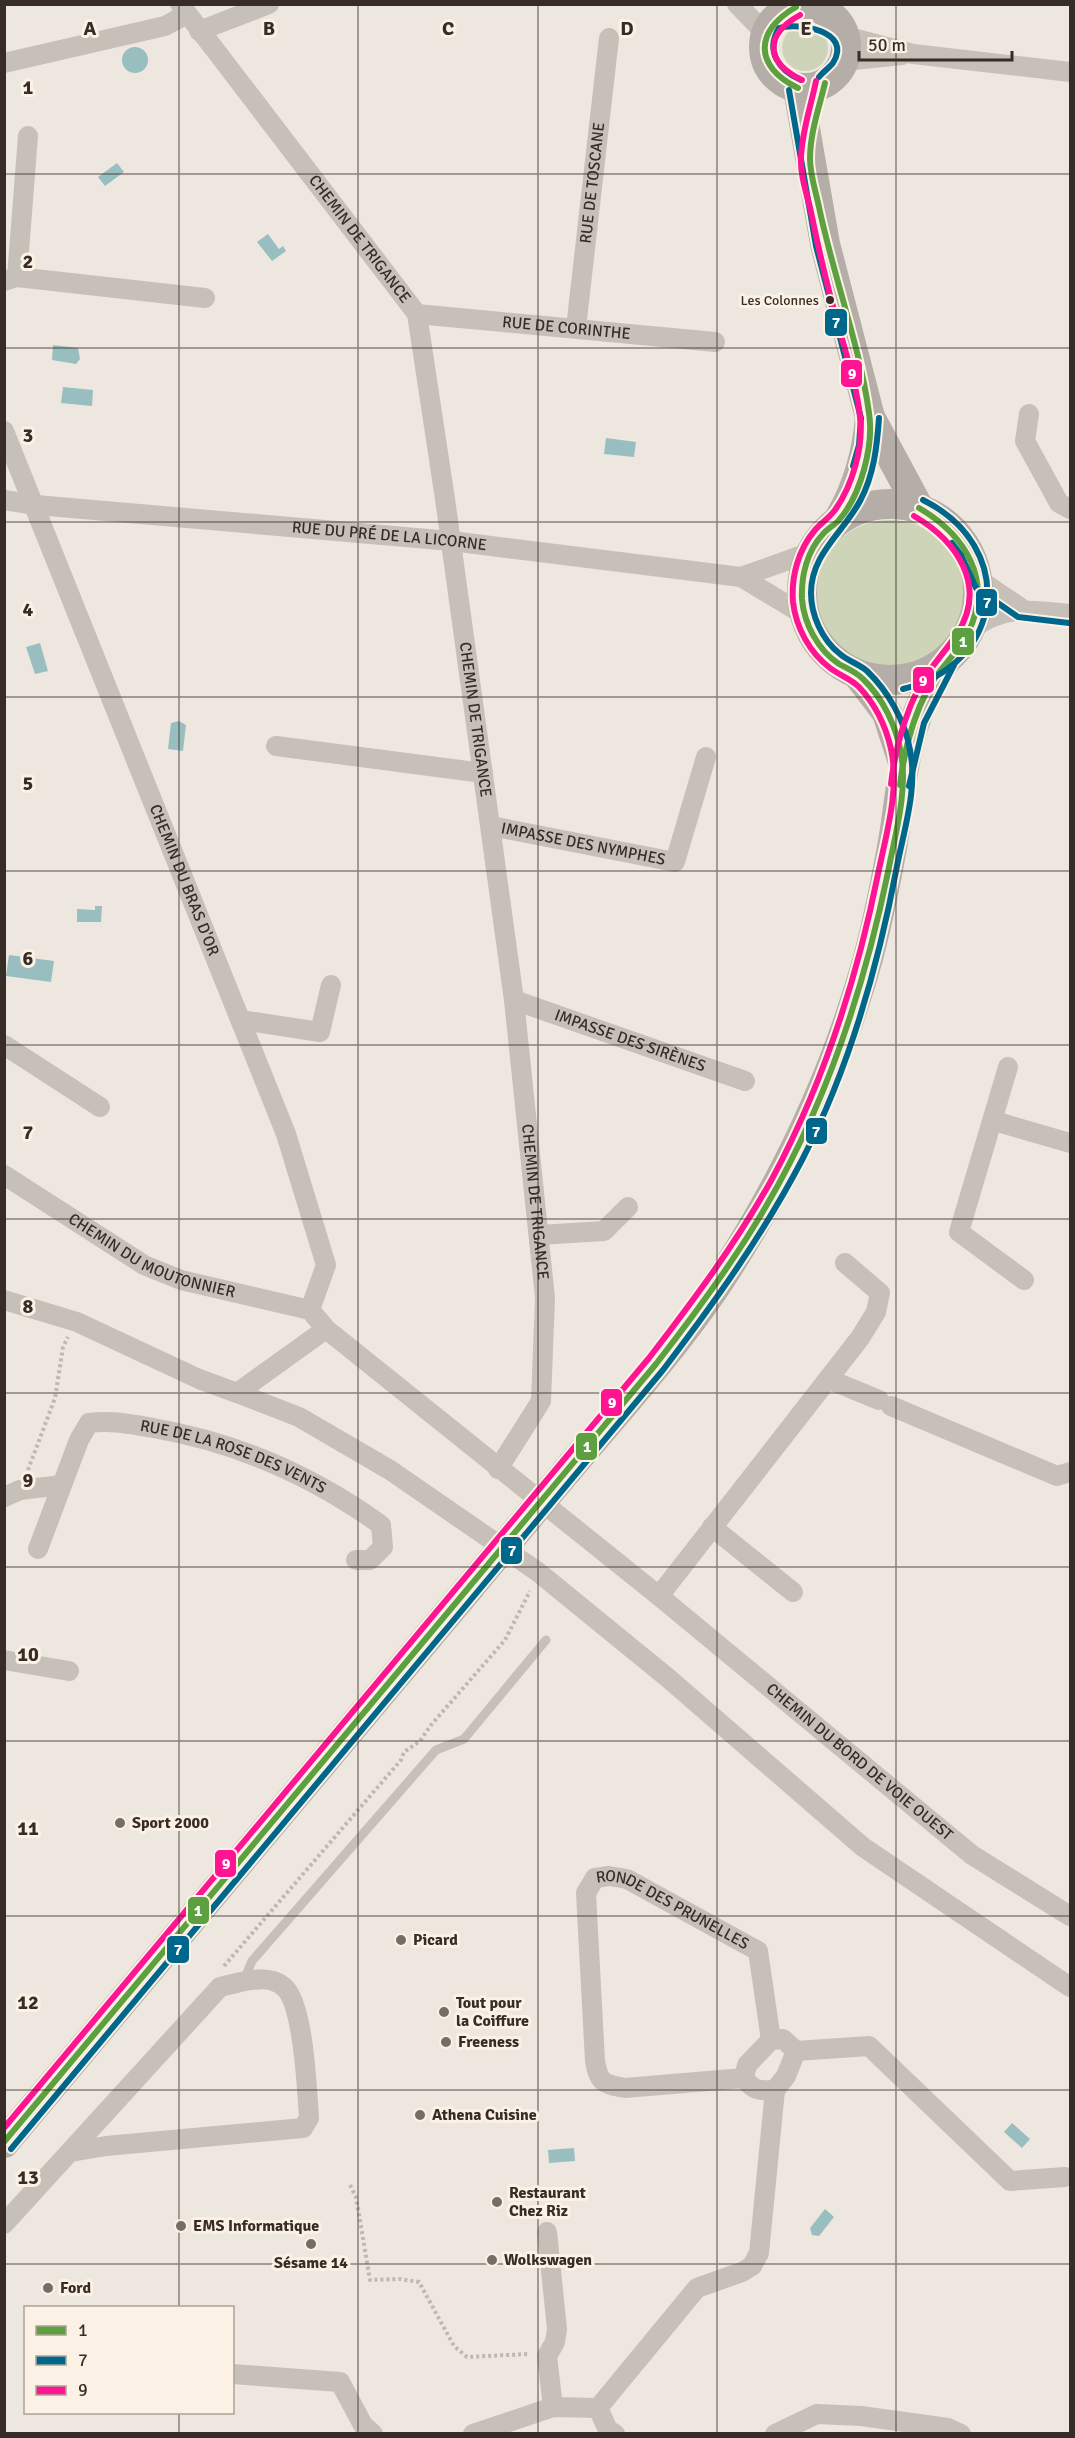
<svg xmlns="http://www.w3.org/2000/svg" width="1075" height="2438" font-family="Signika,sans-serif">
  <style>
    .green { fill: #cdd4b7 }
    .water { fill: #99bec0 }
    .lines { fill: none; stroke-linecap: round; stroke-linejoin: round }
    .path { stroke: #bfb8b1; stroke-width: 4; stroke-dasharray: 3 3; stroke-linecap: butt }
    .lane { stroke: #c7c0b8; stroke-width: 9 }
    .street { stroke: #c7c0b8; stroke-width: 20 }
    .primary { stroke: #b5aea8; stroke-width: 30 }
    .primary-bridge { stroke: #b5aea8; stroke-width: 30 }
    .bus-1-casing { stroke: #fbf2e5; stroke-width: 10 }
    .bus-2-casing { stroke: #fbf2e5; stroke-width: 10 }
    .bus-3-casing { stroke: #fbf2e5; stroke-width: 10 }
    .bus-1 { stroke: #5da040; stroke-width: 6 }
    .bus-2 { stroke: #00678c; stroke-width: 6 }
    .bus-3 { stroke: #ff1493; stroke-width: 6 }
    .grid { fill: none; stroke: #372c26; stroke-width: 1.5; stroke-opacity: 0.55 }
    .bus-dot { fill: #372c26; stroke: #fbf2e5; stroke-width: 2 }
    .poi-dot { fill: #776d67; stroke: #fbf2e5; stroke-width: 2 }
    .labels { text-anchor: middle; dominant-baseline: central; stroke-width: 6; stroke-linejoin: round; paint-order: stroke }
    .bus-label { font-size: 14px; fill: #372c26; stroke: #fbf2e5; text-anchor: end }
    .street-label { font-size: 16px; fill: #372c26; stroke: #fbf2e5 }
    .poi-label { font-size: 16px; font-weight: bold; fill: #372c26; stroke: #fbf2e5; text-anchor: start }
    .grid-label { font-size: 20px; text-anchor: middle; font-weight: bold; fill: #372c26; stroke: #fbf2e5; stroke-width: 6; stroke-linejoin: round; paint-order: stroke }
    .line-badge { stroke: #fbf2e5; stroke-width: 2 }
    .badge-label { font-size: 16px; text-anchor: middle; font-weight: bold; fill: #fff }
  </style>
  <rect width="100%" height="100%" fill="#eee7df"/>
  <g class="green">
    <circle cx="805" cy="48" r="23"/>
    <circle cx="890" cy="595" r="75"/>
  </g>
  <g class="water">
    <circle cx="135" cy="60" r="13"/>
    <path d="M117 163 124 172 105 186 98 177Z"/>
    <path d="M268 234 279 249 283 246 286 251 272 261 257 242Z"/>
    <path d="M53 345 78 348 80 359 76 364 52 360Z"/>
    <path d="M63 387 93 390 92 406 61 403Z"/>
    <path d="M606 438 636 442 634 457 604 454Z"/>
    <path d="M40 643 48 671 35 674 26 647Z"/>
    <path d="M179 721 186 725 183 751 168 749 171 723Z"/>
    <path d="M95 906H102L101 922H77V909L95 910Z"/>
    <path d="M9 955 54 961 51 982 6 976Z"/>
    <path d="M1012 2123 1030 2139 1022 2148 1004 2132Z"/>
    <path d="M574 2148 575 2161 549 2163 548 2150Z"/>
    <path d="M825 2209 834 2217 819 2236 812 2235 810 2228Z"/>
  </g>
  <g class="lines">
    <g class="path">
      <path d="M28 1470 55 1398 63 1347 68 1337"/>
      <path d="M224 1966 401 1760 404 1752 420 1741 431 1725 505 1640 530 1591"/>
      <path d="M350 2185 356 2197 370 2280 400 2279 419 2282 454 2346 467 2357 528 2354"/>
    </g>
    <path class="lane" d="M243 1982 252 1961 436 1750 464 1739 546 1640"/>
    <g class="street">
      <path id="s1" d="M180 4 417 314 445 499 514 1000 545 1298 541 1401 498 1469"/>
      <path d="M737 4 766 34"/>
      <path d="M199 31 269 4"/>
      <path d="M845 36 913 54 1070 72"/>
      <path d="M844 61 902 55"/>
      <path d="M4 63 165 26 187 14"/>
      <path d="M17 277 28 136"/>
      <path d="M4 281 17 277 205 298"/>
      <path id="s2" d="M417 314 715 342"/>
      <path id="s3" d="M576 328 609 38"/>
      <path d="M1029 414 1025 441 1059 503 1070 509"/>
      <path id="s4" d="M4 431 286 1134 326 1265 310 1310 326 1329 659 1596 972 1855 1070 1916"/>
      <path id="s5" d="M4 500 36 505 451 541 741 577"/>
      <path d="M976 572 981 581 1021 608"/>
      <path d="M804 615 741 577 811 552"/>
      <path d="M969 632C1000 604 1033 610 1070 614"/>
      <path d="M276 746 483 773"/>
      <path id="s6" d="M491 826 675 862 706 757"/>
      <path id="s7" d="M514 1000 745 1081"/>
      <path d="M241 1020 320 1032 331 985"/>
      <path d="M4 1045 100 1107"/>
      <path d="M1008 1067 959 1232 1024 1280"/>
      <path d="M994 1121 1070 1143"/>
      <path id="s8" d="M4 1175 144 1265 181 1280 310 1310"/>
      <path d="M539 1235 604 1231 628 1207"/>
      <path d="M4 1300 77 1322 199 1379 237 1393 326 1329"/>
      <path d="M828 1379 879 1400"/>
      <path d="M237 1393 299 1417 390 1470 538 1572 668 1678 863 1847 1070 1987"/>
      <path d="M891 1406 1057 1476 1070 1472"/>
      <path d="M4 1497 20 1490 62 1485"/>
      <path d="M712 1527 793 1592"/>
      <path id="s9" d="M38 1549 79 1440 89 1423C111 1420 131 1424 153 1428 235 1442 313 1476 381 1525L383 1547 370 1560H356"/>
      <path d="M659 1596 860 1338 876 1312 880 1293 845 1263"/>
      <path d="M4 1660 69 1671"/>
      <path d="M783 2039 796 2051 786 2076 775 2090C761 2091 753 2091 744 2078L747 2065 771 2040Z"/>
      <path d="M796 2051 869 2046 1010 2181 1065 2177"/>
      <path id="s10" d="M744 2078 625 2088C603 2084 599 2083 595 2061L586 1893 595 1878 609 1876 627 1879 758 1951 771 2040"/>
      <path d="M4 2224 220 1987C239 1983 267 1972 284 1987 304 2004 307 2091 309 2118L303 2128 106 2146 71 2152"/>
      <path d="M547 2232 557 2329 555 2342 547 2356 553 2407"/>
      <path d="M232 2374 340 2382 363 2425 373 2434"/>
      <path d="M598 2408 697 2288 742 2272 752 2266 759 2253 775 2090"/>
      <path d="M598 2408 608 2430 615 2434"/>
      <path d="M473 2434 553 2407 598 2408"/>
      <path d="M775 2434 817 2414 861 2416 948 2428 961 2434"/>
    </g>
    <g class="primary">
      <circle cx="805" cy="47" r="41"/>
      <path d="M798 88 825 244 870 417 919 508"/>
      <circle cx="890" cy="592" r="88"/>
      <path d="M839 519C858 487 867 455 870 417"/>
      <path d="M858 675 887 713 903 762"/>
      <path d="M567 1471C617 1412 670 1353 714 1289 782 1187 835 1077 868 958 878 920 886 881 893 842 905 769 902 725 946 660"/>
      <path d="M4 2143 470 1587"/>
    </g>
    <path class="primary-bridge" d="M470 1587 567 1471"/>
    <defs>
      <g id="bus-1">
        <path d="M796 7C754 31 754 67 798 88"/>
        <path d="M900 785C904 752 912 719 928 689 939 668 958 653 968 633 994 580 965 535 919 508"/>
        <path d="M4 2142 656 1364C695 1314 733 1263 765 1208 826 1105 864 989 888 872 895 835 908 791 901 753 896 726 883 698 863 679 856 672 848 669 839 664 818 650 804 624 802 599 801 576 807 551 823 534 828 528 835 525 839 520 861 495 874 445 869 413 860 346 833 275 819 207 816 192 810 175 810 159 810 133 819 108 825 83"/>
      </g>
      <g id="bus-2">
        <path d="M801 80C779 71 765 51 779 28 799 22 853 31 833 63 829 68 823 72 819 77"/>
        <path d="M789 90 816 246 861 418 859 445 853 466"/>
        <path d="M952 543 961 555 976 588 1018 617 1069 623"/>
        <path d="M903 689C1005 664 1018 547 923 500"/>
        <path d="M909 786 924 723 954 665"/>
        <path d="M11 2149 663 1370C714 1303 763 1235 802 1160 849 1069 878 967 897 866 904 830 918 787 910 750 905 721 888 691 867 671 859 664 848 661 840 654 822 640 811 615 811 593 811 554 843 533 860 501 874 475 877 446 879 418"/>
      </g>
      <g id="bus-3">
        <path d="M800 15C764 35 765 62 802 80"/>
        <path d="M891 784C895 750 904 717 919 687 930 667 945 652 957 634 988 586 957 541 914 516"/>
        <path d="M4 2128 649 1358C693 1301 737 1242 772 1179 823 1084 857 979 878 874 886 835 900 789 891 749 886 727 875 704 859 687 851 679 839 675 830 668 810 653 796 628 793 602 791 577 798 550 815 530 821 523 829 518 835 510 852 486 864 447 860 417 857 387 847 357 839 328 828 290 819 251 811 212 807 194 800 176 801 157 802 131 811 106 816 81"/>
      </g>
    </defs>
    <use href="#bus-1" class="bus-1-casing"/>
    <use href="#bus-2" class="bus-2-casing"/>
    <use href="#bus-3" class="bus-3-casing"/>
    <use href="#bus-1" class="bus-1"/>
    <use href="#bus-2" class="bus-2"/>
    <use href="#bus-3" class="bus-3"/>
  </g>
  <path class="grid" d="M179 4V2308M358 4V2434M538 4V2434M717 4V2434M896 4V2434M4 174H1070M4 348H1070M4 522H1070M4 697H1070M4 871H1070M4 1045H1070M4 1219H1070M4 1393H1070M4 1567H1070M4 1741H1070M4 1916H1070M4 2090H1070M4 2264H1070M179 2412V2434"/>
  <circle class="bus-dot" cx="830" cy="300" r="5"/>
  <g class="poi-dot">
    <circle cx="120" cy="1823" r="6"/>
    <circle cx="401" cy="1940" r="6"/>
    <circle cx="444" cy="2012" r="6"/>
    <circle cx="446" cy="2042" r="6"/>
    <circle cx="420" cy="2115" r="6"/>
    <circle cx="497" cy="2202" r="6"/>
    <circle cx="181" cy="2226" r="6"/>
    <circle cx="311" cy="2244" r="6"/>
    <circle cx="492" cy="2260" r="6"/>
    <circle cx="48" cy="2288" r="6"/>
  </g>
  <g class="labels">
    <g class="bus-label">
      <text x="819" y="300">Les Colonnes</text>
    </g>
    <g class="street-label">
      <text stroke="none"><textPath href="#s3" startOffset="146">RUE DE TOSCANE</textPath></text>
      <text stroke="none"><textPath href="#s1" startOffset="296">CHEMIN DE TRIGANCE</textPath></text>
      <text stroke="none"><textPath href="#s2" startOffset="150">RUE DE CORINTHE</textPath></text>
      <text stroke="none"><textPath href="#s5" startOffset="387">RUE DU PRÉ DE LA LICORNE</textPath></text>
      <text stroke="none"><textPath href="#s1" startOffset="800">CHEMIN DE TRIGANCE</textPath></text>
      <text stroke="none"><textPath href="#s6" startOffset="94">IMPASSE DES NYMPHES</textPath></text>
      <text stroke="none"><textPath href="#s4" startOffset="484">CHEMIN DU BRAS D'OR</textPath></text>
      <text stroke="none"><textPath href="#s7" startOffset="123">IMPASSE DES SIRÈNES</textPath></text>
      <text stroke="none"><textPath href="#s1" startOffset="1286">CHEMIN DE TRIGANCE</textPath></text>
      <text stroke="none"><textPath href="#s8" startOffset="170">CHEMIN DU MOUTONNIER</textPath></text>
      <text stroke="none"><textPath href="#s9" startOffset="286">RUE DE LA ROSE DES VENTS</textPath></text>
      <text stroke="none"><textPath href="#s4" startOffset="1654">CHEMIN DU BORD DE VOIE OUEST</textPath></text>
      <text stroke="none"><textPath href="#s10" startOffset="436">RONDE DES PRUNELLES</textPath></text>
    </g>
    <g class="poi-label">
      <text x="132" y="1823">Sport 2000</text>
      <text x="413" y="1940">Picard</text>
      <text x="456" y="2003">Tout pour<tspan x="456" dy="18">la Coiffure</tspan></text>
      <text x="458" y="2042">Freeness</text>
      <text x="432" y="2115">Athena Cuisine</text>
      <text x="509" y="2193">Restaurant<tspan x="509" dy="18">Chez Riz</tspan></text>
      <text x="193" y="2226">EMS Informatique</text>
      <text x="504" y="2260">Wolkswagen</text>
      <text x="311" y="2263" text-anchor="middle">Sésame 14</text>
      <text x="60" y="2288">Ford</text>
    </g>
  </g>
  <g class="grid-label">
    <text x="90" y="35">A</text>
    <text x="269" y="35">B</text>
    <text x="448" y="35">C</text>
    <text x="627" y="35">D</text>
    <text x="806" y="35">E</text>
    <text x="28" y="94">1</text>
    <text x="28" y="268">2</text>
    <text x="28" y="442">3</text>
    <text x="28" y="616">4</text>
    <text x="28" y="790">5</text>
    <text x="28" y="965">6</text>
    <text x="28" y="1139">7</text>
    <text x="28" y="1313">8</text>
    <text x="28" y="1487">9</text>
    <text x="28" y="1661">10</text>
    <text x="28" y="1835">11</text>
    <text x="28" y="2009">12</text>
    <text x="28" y="2184">13</text>
  </g>
  <g class="line-badge">
    <rect x="824" y="308" width="24" height="29" rx="6" fill="#00678c"/>
    <rect x="840" y="359" width="23" height="29" rx="6" fill="#ff1493"/>
    <rect x="975" y="588" width="23" height="29" rx="6" fill="#00678c"/>
    <rect x="951" y="627" width="24" height="29" rx="6" fill="#5da040"/>
    <rect x="912" y="666" width="23" height="28" rx="6" fill="#ff1493"/>
    <rect x="805" y="1117" width="23" height="28" rx="6" fill="#00678c"/>
    <rect x="600" y="1388" width="23" height="29" rx="6" fill="#ff1493"/>
    <rect x="575" y="1432" width="23" height="29" rx="6" fill="#5da040"/>
    <rect x="500" y="1536" width="23" height="29" rx="6" fill="#00678c"/>
    <rect x="214" y="1849" width="23" height="29" rx="6" fill="#ff1493"/>
    <rect x="187" y="1896" width="23" height="29" rx="6" fill="#5da040"/>
    <rect x="166" y="1935" width="24" height="29" rx="6" fill="#00678c"/>
  </g>
  <g class="badge-label">
    <text x="836" y="328">7</text>
    <text x="852" y="379">9</text>
    <text x="987" y="608">7</text>
    <text x="963" y="647">1</text>
    <text x="923" y="686">9</text>
    <text x="816" y="1137">7</text>
    <text x="612" y="1408">9</text>
    <text x="587" y="1452">1</text>
    <text x="512" y="1556">7</text>
    <text x="226" y="1869">9</text>
    <text x="198" y="1916">1</text>
    <text x="178" y="1955">7</text>
  </g>
  <rect width="1075" height="2438" fill="none" stroke="#372c26" stroke-width="12"/>
  <rect x="24" y="2306" width="210" height="108" fill="#fbf2e5" stroke="#ada399" stroke-width="1.5"/>
  <rect x="36" y="2326" width="30" height="9" fill="#5da040" stroke="#ada399" stroke-width="1.5"/>
  <text x="78" y="2336" font-size="18" fill="#372c26">1</text>
  <rect x="36" y="2356" width="30" height="9" fill="#00678c" stroke="#ada399" stroke-width="1.5"/>
  <text x="78" y="2366" font-size="18" fill="#372c26">7</text>
  <rect x="36" y="2386" width="30" height="9" fill="#ff1493" stroke="#ada399" stroke-width="1.5"/>
  <text x="78" y="2396" font-size="18" fill="#372c26">9</text>
  <path d="M859 51v9h153v-9" fill="none" stroke="#372c26" stroke-width="3"/>
  <text x="868" y="51" font-size="18" fill="#372c26" stroke="#fbf2e5" stroke-width="4.5" paint-order="stroke">50 m</text>
</svg>
